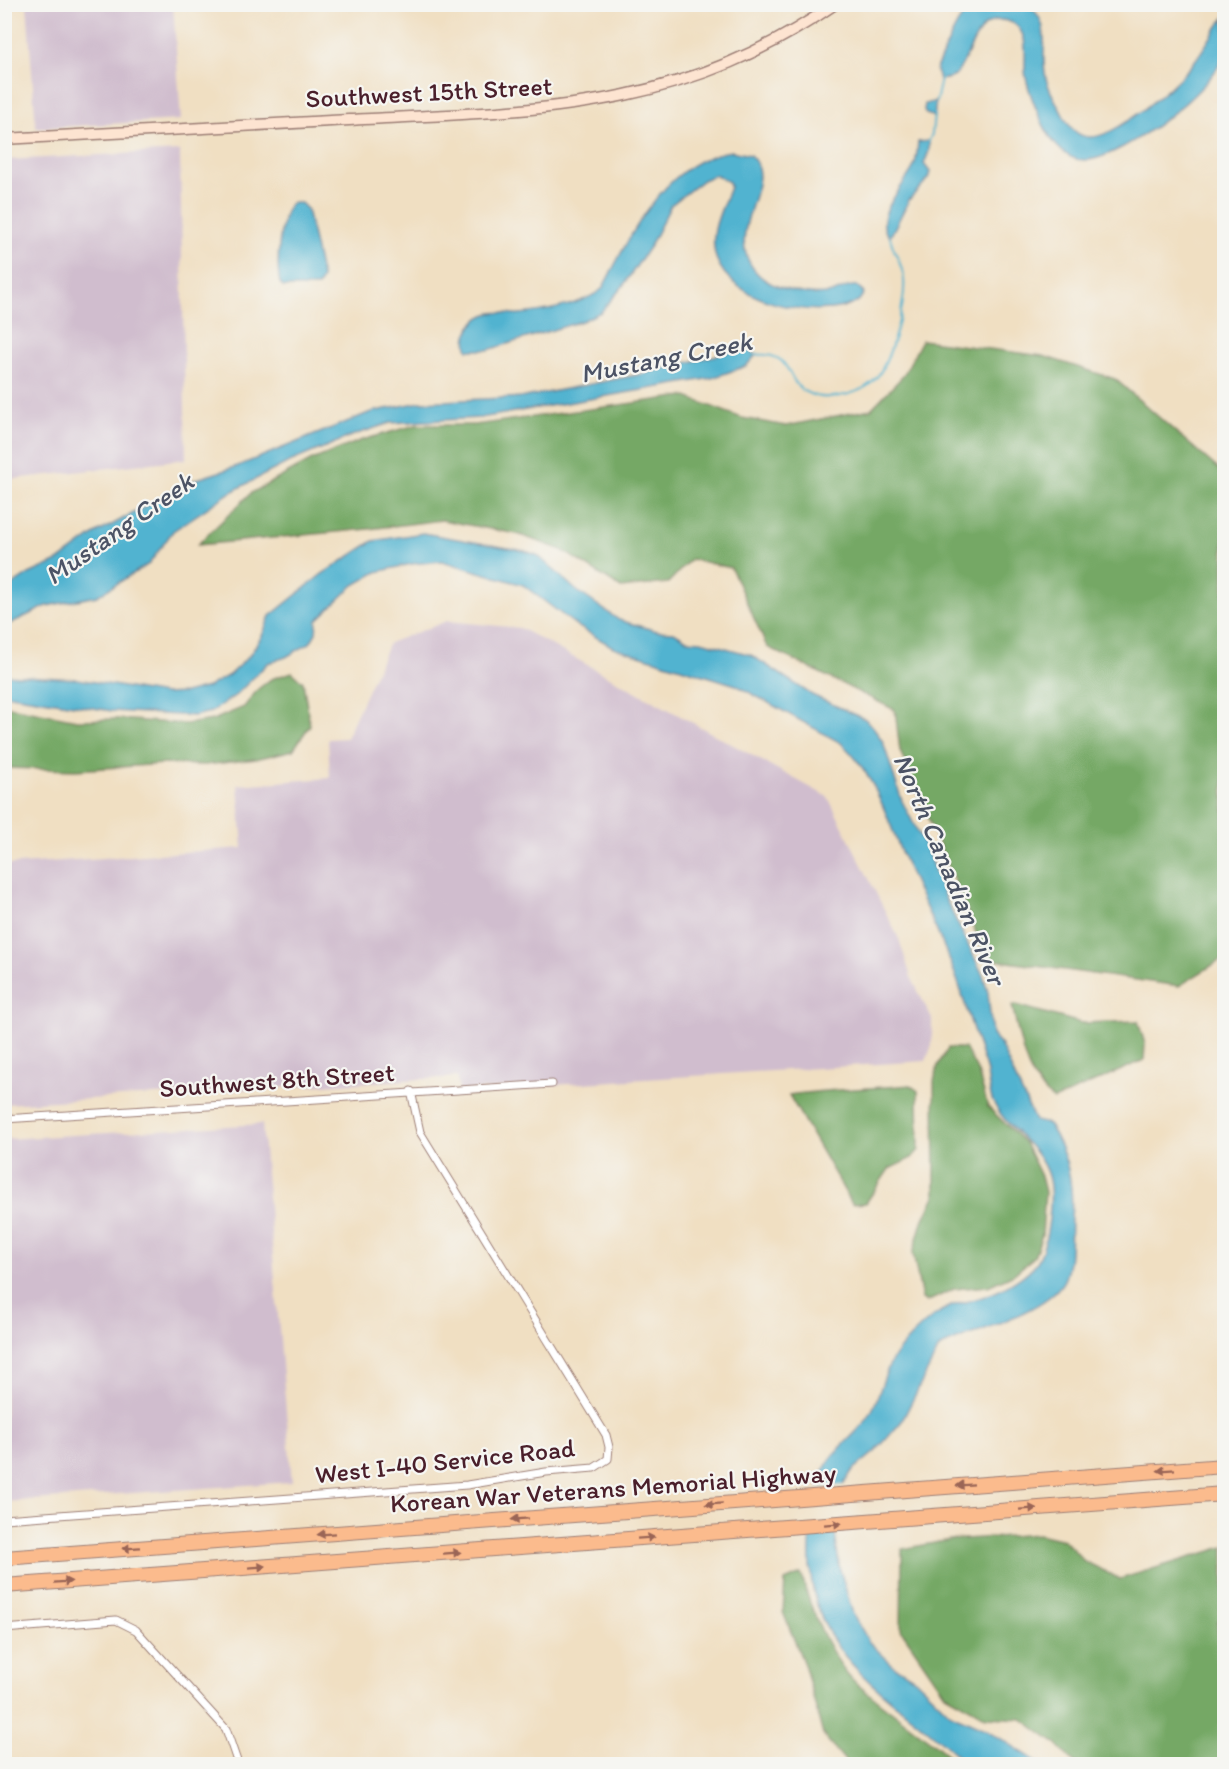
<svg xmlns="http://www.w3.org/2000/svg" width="1229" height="1769" font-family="Itim,sans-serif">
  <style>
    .industrial { fill: #d0bdce }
    .forest { fill: #74a865; stroke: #5f6448; stroke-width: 1.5 }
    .water { fill: #51b3d0; stroke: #4e697e; stroke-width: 1.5 }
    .pier { fill: #f0dfc2 }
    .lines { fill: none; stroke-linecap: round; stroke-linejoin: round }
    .stream { stroke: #51b3d0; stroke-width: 2 }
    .minor-casing { stroke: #9d7f76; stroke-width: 9 }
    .secondary-casing { stroke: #9d7f76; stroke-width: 13 }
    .motorway-casing { stroke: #9d7f76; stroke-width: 16 }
    .minor { stroke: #fff; stroke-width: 7 }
    .secondary { stroke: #fde4d1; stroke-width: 10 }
    .motorway { stroke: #fbbb8d; stroke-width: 14 }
    .oneway { fill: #9a6557 }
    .labels { text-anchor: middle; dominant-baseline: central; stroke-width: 4.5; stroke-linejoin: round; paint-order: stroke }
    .street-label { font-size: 26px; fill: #4a1f2b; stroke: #f6f6f2 }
    .water-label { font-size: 27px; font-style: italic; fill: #4c5365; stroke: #f6f6f2 }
  </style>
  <rect width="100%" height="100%" fill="#f6f6f2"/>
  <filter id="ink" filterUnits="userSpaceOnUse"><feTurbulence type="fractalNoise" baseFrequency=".0167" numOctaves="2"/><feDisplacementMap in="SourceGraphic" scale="12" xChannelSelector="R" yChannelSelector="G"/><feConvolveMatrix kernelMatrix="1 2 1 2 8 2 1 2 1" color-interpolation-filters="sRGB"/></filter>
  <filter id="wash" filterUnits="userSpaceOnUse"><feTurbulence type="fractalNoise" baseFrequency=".008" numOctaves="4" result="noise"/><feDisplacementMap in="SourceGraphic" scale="24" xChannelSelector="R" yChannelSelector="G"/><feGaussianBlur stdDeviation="1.35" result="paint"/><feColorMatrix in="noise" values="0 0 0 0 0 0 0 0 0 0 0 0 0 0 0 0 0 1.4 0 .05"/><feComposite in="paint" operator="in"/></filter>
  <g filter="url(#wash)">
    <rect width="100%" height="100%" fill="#f0dfc2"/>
    <g class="industrial">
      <path d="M27 5H173L181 120 36 128Z"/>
      <path d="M180 151 186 459 5 480V160Z"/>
      <path d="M447 621 520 628 828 797 899 939 911 977 932 1019V1045L926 1061 459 1091 457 1077 5 1104V865L243 848 238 785 330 778 328 739 346 738 389 643Z"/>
      <path d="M262 1124 292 1482 5 1502V1139Z"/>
    </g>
    <g class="forest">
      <path d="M922 340 1043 356 1115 379 1224 474V958L1179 986 987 959 900 751 895 710 767 647 731 568 691 559 668 583 621 588 562 550 517 534 442 520 369 529 197 545 251 493 312 460 362 440 416 425H475L684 396 742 418 786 426 871 409 903 376Z"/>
      <path d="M292 672 303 682 310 725 293 750 256 759 205 765 164 764 76 770 5 768V706L77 720 118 719 186 724 213 720 244 707 258 689 271 679Z"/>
      <path d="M1016 1005 1081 1023 1138 1021 1145 1044 1144 1060 1054 1100C1023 1079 1021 1039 1012 1006Z"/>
      <path d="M948 1048H965L978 1072 988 1107 1025 1143 1041 1176 1045 1192 1042 1235 1034 1257 1014 1274 988 1286 954 1289 927 1302 922 1299 913 1253 921 1225 935 1196 934 1081 938 1065Z"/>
      <path d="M910 1085 918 1091 919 1150 912 1158 889 1169 866 1203 852 1204 789 1095C829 1089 869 1089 910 1085Z"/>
      <path d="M1039 1534 1064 1540 1084 1561 1120 1579 1224 1547V1616L1217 1623 1224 1697V1764H1075L1056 1744 1022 1719 986 1717 945 1694 901 1630 902 1549 950 1540Z"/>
      <path d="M801 1574C810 1608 831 1660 857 1684 890 1712 926 1735 958 1764H848L823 1735 805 1667 783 1612 785 1581Z"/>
    </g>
    <g class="water">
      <path d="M975 4 1028 5C1052 22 1041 48 1045 73 1047 88 1056 101 1063 115 1068 125 1077 137 1090 137 1116 138 1173 86 1190 67 1203 52 1212 33 1224 18 1225 29 1227 44 1224 54 1215 89 1122 158 1087 160 1075 161 1067 156 1059 148 1045 135 1030 96 1026 78 1022 59 1032 36 1013 23 977 7 971 56 957 73 954 78 946 79 940 80L936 72 937 66C948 46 955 18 975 4Z"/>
      <path d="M936 101 934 117 926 114 924 110 925 104Z"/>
      <path d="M929 141V151L924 164 930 172 928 179 909 200 890 237C869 219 907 183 914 166 917 159 917 150 918 142Z"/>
      <path d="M731 151 750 155C781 183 718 233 758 274 772 289 807 296 827 294 836 293 845 286 853 286 858 285 861 289 864 293L858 302C818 321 732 304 716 258 708 232 722 210 730 187L729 182 715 175 703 180 671 205 650 246 623 286 601 312 582 321 488 350H468C462 335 474 316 491 313 501 311 510 315 519 314 544 312 584 304 602 289 631 235 664 161 731 151Z"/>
      <path d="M291 203H301L307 209 322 278 318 287H283L280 283C276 265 279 218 291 203Z"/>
      <path d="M745 348 756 355 746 366 712 378 480 418 390 423 354 435 287 463 231 492 173 531 149 564 97 596 47 606 5 626V590L29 574 58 561 95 534 194 480 238 466 371 412 421 402 525 397 642 374Z"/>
      <path d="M423 533 525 551 537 555 576 590 619 620 657 631 674 632 687 640 701 641 751 655 812 695 865 719 874 728 883 742 902 801 926 848 946 900 983 975 988 992 992 1035 1000 1044 1035 1121 1048 1124C1068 1154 1074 1184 1071 1219 1070 1238 1072 1260 1065 1278 1052 1311 969 1332 939 1348L902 1421 876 1451 852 1471 840 1490 833 1515 839 1566 853 1614 869 1642 895 1667 915 1679 951 1714 987 1730 1041 1764 965 1763C894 1693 804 1661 810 1545 811 1518 813 1490 826 1466 836 1448 855 1436 867 1419 879 1403 881 1380 891 1362 900 1346 919 1328 934 1316 950 1303 966 1303 985 1296 1001 1291 1027 1276 1037 1262 1048 1245 1054 1196 1048 1176 1039 1145 1007 1130 993 1102 988 1091 989 1077 985 1065 976 1040 968 1014 960 988 945 942 921 901 903 857 886 815 875 774 841 743L736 685 613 647 577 626 523 585 442 561 411 564 377 572 354 585 317 620 316 633 310 643 286 657 268 663 236 695 211 712 194 716 112 711 5 694 4 675 78 679 164 694 185 693 208 687 229 675 249 656 262 636 270 616 322 574 373 541Z"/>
    </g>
    <path class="pier" d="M846 1485 837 1504 838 1532 807 1534 814 1487Z"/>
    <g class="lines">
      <g class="stream">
        <path d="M936 102 941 79"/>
        <path d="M928 143 932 134 934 114"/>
        <path d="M755 355C797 351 783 385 810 394 829 402 864 394 877 377 891 359 906 303 904 280 903 264 893 252 890 237"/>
      </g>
    </g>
  </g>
  <g filter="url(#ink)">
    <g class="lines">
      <defs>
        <g id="minor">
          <path d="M4 1119 552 1084"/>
          <path d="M4 1519 467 1485 546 1472 594 1468 608 1459 609 1447 606 1435 420 1132 411 1091"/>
          <path d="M4 1629 116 1620 136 1630 226 1729 238 1764"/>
        </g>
        <path id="secondary" d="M4 139C119 133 234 126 349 120 532 110 677 114 835 4"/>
        <g id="motorway">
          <path d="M4 1558 1224 1466"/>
          <path d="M4 1586 1224 1494"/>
        </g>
      </defs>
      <use href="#minor" class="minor-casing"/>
      <use href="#secondary" class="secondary-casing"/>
      <use href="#motorway" class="motorway-casing"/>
      <use href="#minor" class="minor"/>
      <use href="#secondary" class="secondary"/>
      <use href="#motorway" class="motorway"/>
    </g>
    <defs><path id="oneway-solid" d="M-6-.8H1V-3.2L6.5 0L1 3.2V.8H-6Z" transform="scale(1.5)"/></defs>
    <g class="oneway">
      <use href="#oneway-solid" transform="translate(1166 1470) rotate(176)"/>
      <use href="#oneway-solid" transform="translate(965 1485) rotate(176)"/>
      <use href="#oneway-solid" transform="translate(714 1504) rotate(176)"/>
      <use href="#oneway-solid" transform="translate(1028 1509) rotate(-4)"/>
      <use href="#oneway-solid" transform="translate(520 1519) rotate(176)"/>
      <use href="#oneway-solid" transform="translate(833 1524) rotate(-4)"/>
      <use href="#oneway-solid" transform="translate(326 1534) rotate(176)"/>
      <use href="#oneway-solid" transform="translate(646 1538) rotate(-4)"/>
      <use href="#oneway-solid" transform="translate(131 1548) rotate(176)"/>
      <use href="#oneway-solid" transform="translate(452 1553) rotate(-4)"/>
      <use href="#oneway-solid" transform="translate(257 1567) rotate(-4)"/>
      <use href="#oneway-solid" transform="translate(63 1582) rotate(-4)"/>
    </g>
  </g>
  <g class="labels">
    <g class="street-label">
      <text transform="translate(429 92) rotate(-3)">Southwest 15th Street</text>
      <text transform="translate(277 1080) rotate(-4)">Southwest 8th Street</text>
      <text transform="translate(445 1461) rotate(-6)">West I-40 Service Road</text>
      <text transform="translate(613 1488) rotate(-4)">Korean War Veterans Memorial Highway</text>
    </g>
    <g class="water-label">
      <text transform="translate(666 357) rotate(-11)">Mustang Creek</text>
      <text transform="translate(119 528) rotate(-35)">Mustang Creek</text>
      <text transform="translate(950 869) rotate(67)">North Canadian River</text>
    </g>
  </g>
  <rect width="1229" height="1769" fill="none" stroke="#f6f6f2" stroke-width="24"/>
</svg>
